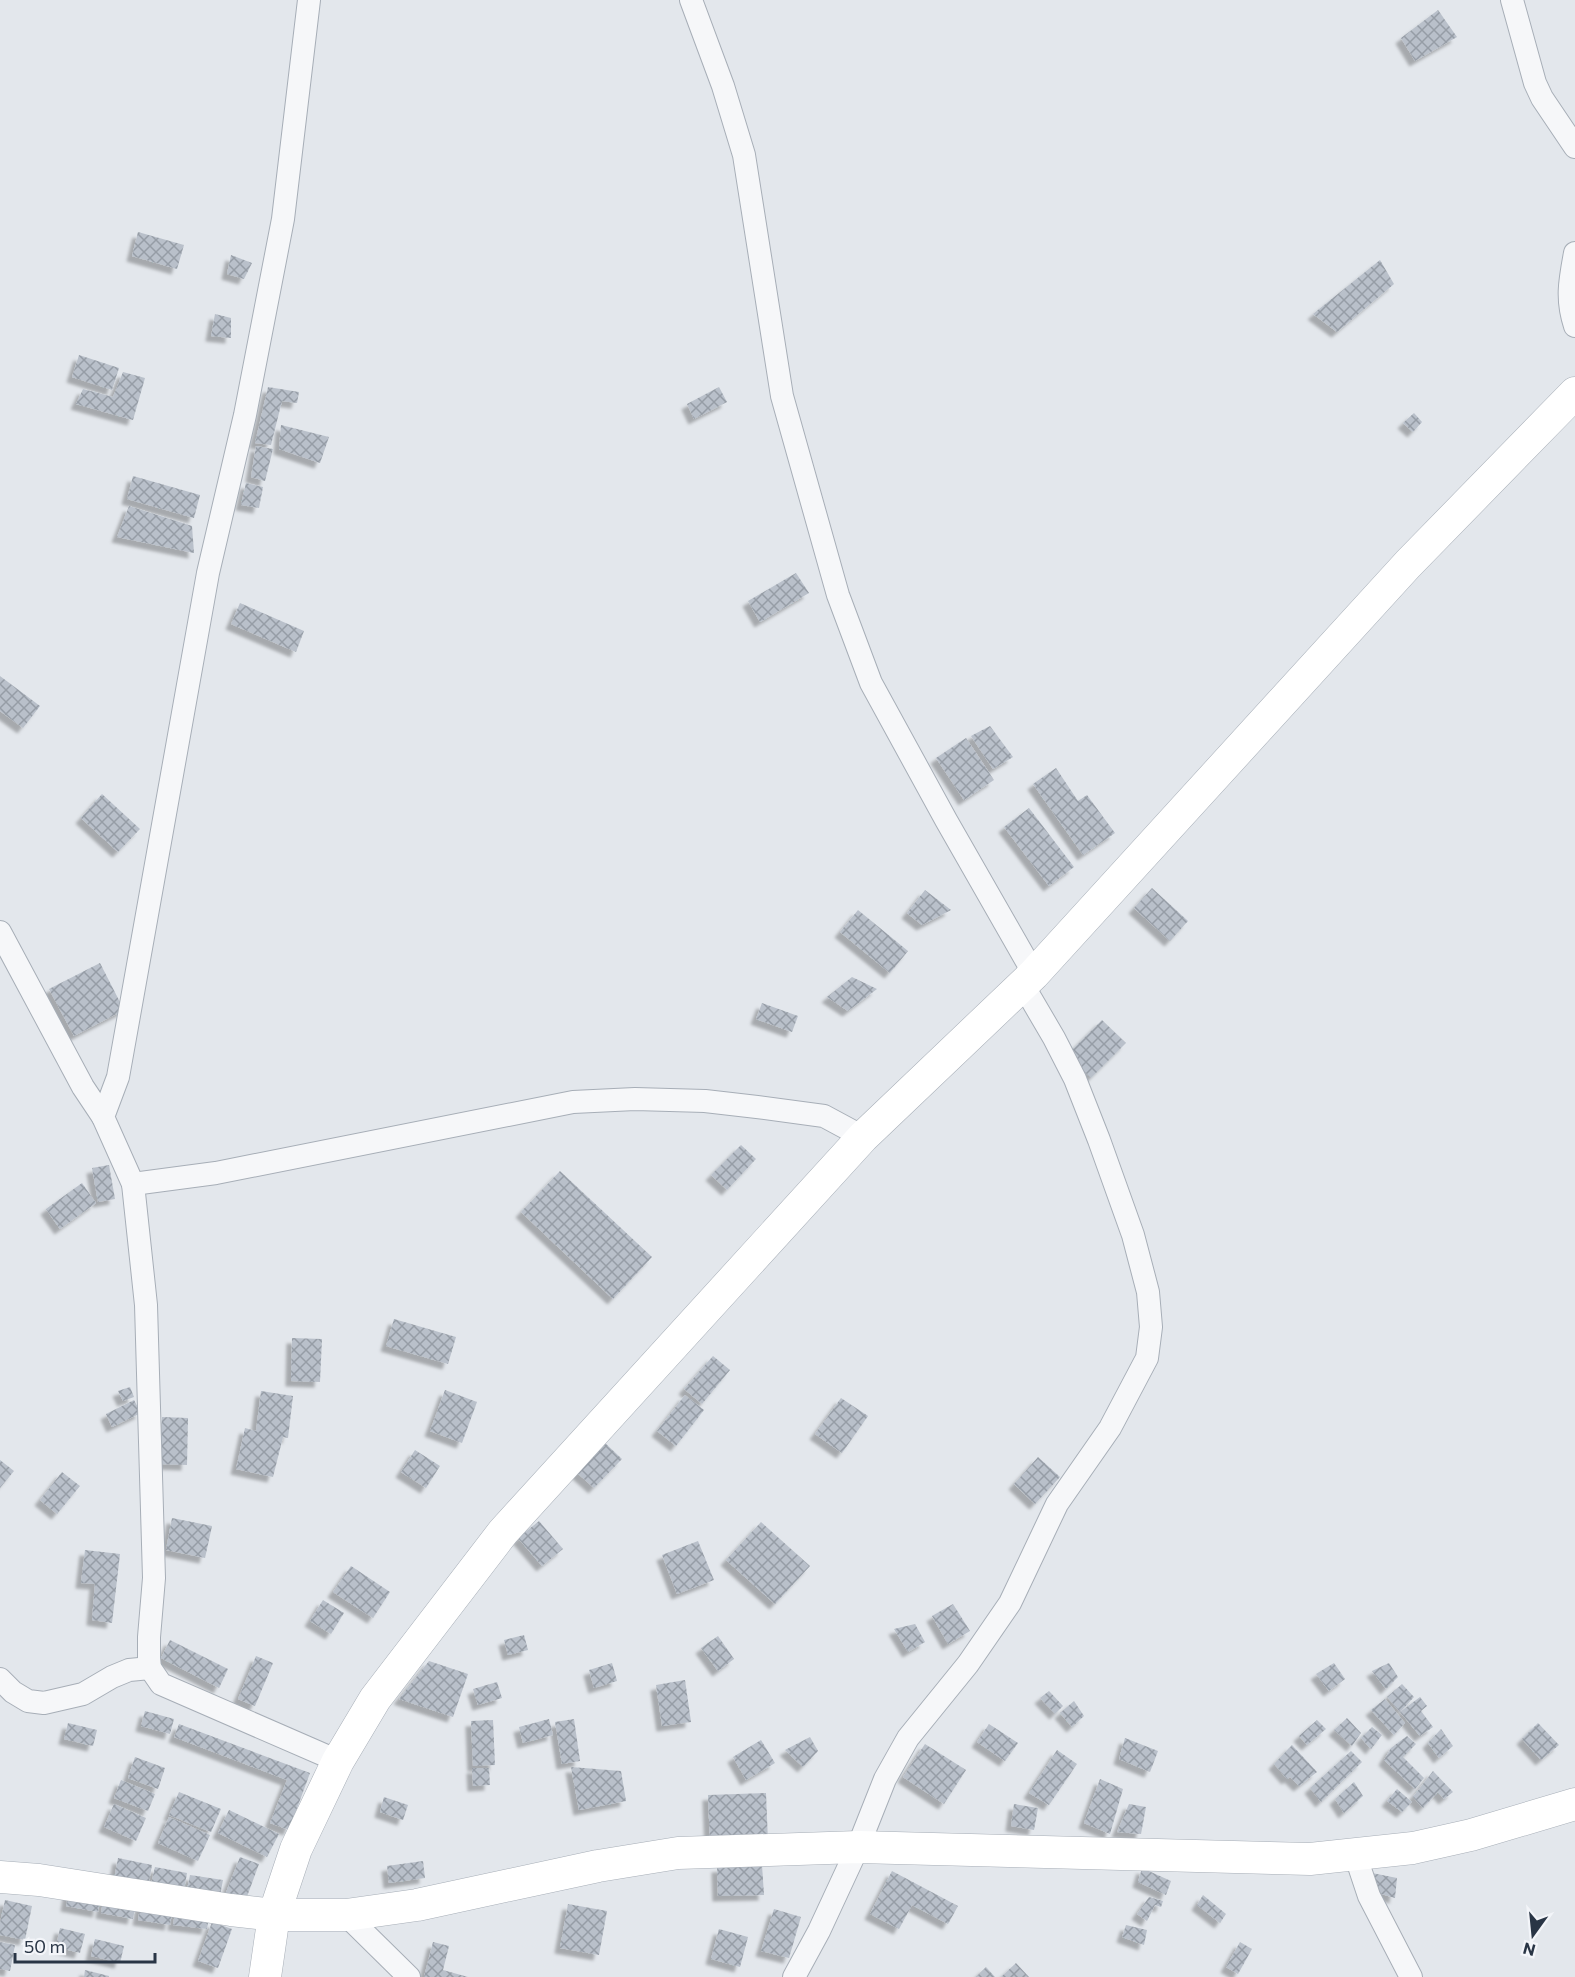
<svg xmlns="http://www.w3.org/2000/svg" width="1575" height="1977" font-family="Commissioner,sans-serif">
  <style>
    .building { fill: url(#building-cross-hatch); filter: url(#shadow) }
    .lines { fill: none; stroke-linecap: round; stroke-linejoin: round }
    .street-casing { stroke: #a7aeb7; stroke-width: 24 }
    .secondary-casing { stroke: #a7aeb7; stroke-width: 33 }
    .street { stroke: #f6f7f9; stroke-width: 22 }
    .secondary { stroke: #fff; stroke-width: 32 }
  </style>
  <defs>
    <pattern id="building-cross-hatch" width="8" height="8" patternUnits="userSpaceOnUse" patternTransform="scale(1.5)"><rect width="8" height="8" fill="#b9c0ca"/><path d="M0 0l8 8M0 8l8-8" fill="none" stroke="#969da6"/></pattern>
    <filter id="shadow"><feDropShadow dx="-5.5" dy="5.5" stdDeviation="1.5" flood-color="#0004"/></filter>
  </defs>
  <rect width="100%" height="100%" fill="#e3e7ec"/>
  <g class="building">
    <path d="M1438 10 1457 37 1415 61 1401 38Z"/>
    <path d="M138 232 184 245 177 269 132 256Z"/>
    <path d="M231 255 252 263 244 279 227 274Z"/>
    <path d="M1380 260 1394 284 1337 332 1313 314Z"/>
    <path d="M215 314 231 318V338L211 336Z"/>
    <path d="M79 355 119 368 112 390 72 377Z"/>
    <path d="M123 372 145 378 133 420 76 404 83 389 113 397Z"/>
    <path d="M268 387 299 392 297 403 282 401 271 445 255 443Z"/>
    <path d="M719 387 727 402 694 419 687 404Z"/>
    <path d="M1414 413 1422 422 1413 432 1403 423Z"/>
    <path d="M281 425 329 437 320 463 279 449Z"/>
    <path d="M256 446 273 449 265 481 251 477Z"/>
    <path d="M133 476 200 495 194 518 127 499Z"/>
    <path d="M246 483 263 487 259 508 241 505Z"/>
    <path d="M129 506 192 526 194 553 117 537Z"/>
    <path d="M796 573 809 593 760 622 748 601Z"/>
    <path d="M240 603 304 631 296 652 231 624Z"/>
    <path d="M0 676 40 706 23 728 0 711Z"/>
    <path d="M990 726 1013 757 993 769 971 736Z"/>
    <path d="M966 738 994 780 964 800 936 758Z"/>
    <path d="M1056 768 1078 801 1087 795 1115 833 1083 855 1033 784Z"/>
    <path d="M102 794 140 829 118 852 81 818Z"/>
    <path d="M1029 808 1074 867 1049 886 1004 827Z"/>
    <path d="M1152 888 1188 921 1170 941 1134 908Z"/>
    <path d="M925 890 951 910 922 925 907 913Z"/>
    <path d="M858 910 908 951 890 973 840 932Z"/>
    <path d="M100 963 124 1010 74 1036 49 989Z"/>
    <path d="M852 977 877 989 848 1011 827 997Z"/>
    <path d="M762 1003 798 1016 792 1032 756 1019Z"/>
    <path d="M1102 1020 1126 1043 1091 1078 1067 1055Z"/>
    <path d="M741 1145 756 1159 727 1190 711 1175Z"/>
    <path d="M109 1165 115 1199 98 1202 92 1168Z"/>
    <path d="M560 1171 652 1257 613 1299 521 1212Z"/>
    <path d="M82 1183 96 1203 60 1229 46 1209Z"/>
    <path d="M394 1319 456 1337 448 1364 386 1346Z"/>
    <path d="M292 1338 322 1339 320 1382 291 1381Z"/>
    <path d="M713 1356 730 1370 702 1404 684 1389Z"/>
    <path d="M130 1387 134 1397 123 1401 118 1391Z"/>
    <path d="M445 1390 477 1402 462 1443 430 1431Z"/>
    <path d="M261 1391 293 1396 288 1438 283 1437 273 1477 236 1469 245 1428 256 1431Z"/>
    <path d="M685 1395 704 1410 676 1446 657 1431Z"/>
    <path d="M841 1398 868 1416 842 1453 815 1434Z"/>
    <path d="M134 1400 141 1413 112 1427 106 1414Z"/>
    <path d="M162 1417 188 1418 187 1465 161 1464Z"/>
    <path d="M603 1441 622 1459 594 1488 575 1471Z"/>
    <path d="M415 1450 440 1466 426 1488 401 1472Z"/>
    <path d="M1038 1457 1060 1477 1035 1504 1014 1484Z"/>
    <path d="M0 1460 14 1471 0 1488Z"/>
    <path d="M62 1472 80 1486 57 1514 40 1500Z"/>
    <path d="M172 1518 212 1526 205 1558 166 1550Z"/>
    <path d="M539 1521 563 1549 542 1566 518 1538Z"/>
    <path d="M761 1522 810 1566 775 1604 726 1560Z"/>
    <path d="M698 1541 714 1580 677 1594 662 1555Z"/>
    <path d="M85 1550 120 1554 112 1623 92 1620 95 1584 81 1583Z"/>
    <path d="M351 1566 390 1592 373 1618 333 1592Z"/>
    <path d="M323 1600 344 1613 331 1634 310 1621Z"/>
    <path d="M953 1604 970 1631 948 1644 932 1616Z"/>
    <path d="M915 1624 925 1642 908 1652 894 1629Z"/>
    <path d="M524 1635 528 1650 508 1655 504 1640Z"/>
    <path d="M718 1636 734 1659 718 1671 701 1648Z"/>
    <path d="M170 1640 228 1669 219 1688 161 1658Z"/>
    <path d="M256 1656 273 1663 255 1706 238 1699Z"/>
    <path d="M429 1661 468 1674 453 1717 399 1699Z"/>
    <path d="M612 1663 617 1681 594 1688 589 1670Z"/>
    <path d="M1334 1663 1345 1679 1329 1691 1316 1674Z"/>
    <path d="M1389 1663 1398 1677 1386 1689 1372 1671Z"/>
    <path d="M685 1680 691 1722 662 1726 656 1685Z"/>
    <path d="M497 1682 502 1698 478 1705 473 1689Z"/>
    <path d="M1402 1684 1414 1697 1400 1712 1387 1697Z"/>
    <path d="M1049 1691 1063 1706 1055 1714 1040 1698Z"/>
    <path d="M1420 1697 1427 1706 1421 1711 1433 1727 1420 1736 1400 1712Z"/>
    <path d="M1385 1699 1405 1723 1394 1735 1371 1710Z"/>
    <path d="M1074 1701 1084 1716 1072 1727 1060 1713Z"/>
    <path d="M145 1711 174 1719 170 1734 141 1726Z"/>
    <path d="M1347 1718 1361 1733 1352 1746 1334 1730Z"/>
    <path d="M549 1719 553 1735 523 1743 519 1727Z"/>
    <path d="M574 1719 580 1761 562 1764 555 1722Z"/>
    <path d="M493 1720 495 1765 473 1766 471 1721Z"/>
    <path d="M1317 1720 1326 1729 1307 1745 1299 1736Z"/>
    <path d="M68 1723 97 1730 93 1746 64 1739Z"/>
    <path d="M1538 1723 1559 1745 1541 1760 1522 1739Z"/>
    <path d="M179 1724 310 1773 289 1830 270 1823 287 1780 174 1737Z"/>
    <path d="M989 1724 1018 1743 1005 1761 977 1742Z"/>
    <path d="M1372 1727 1382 1735 1371 1749 1361 1738Z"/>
    <path d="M1441 1729 1453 1746 1439 1758 1428 1743Z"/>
    <path d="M1407 1736 1416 1744 1403 1757 1424 1778 1415 1789 1384 1760 1391 1748Z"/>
    <path d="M810 1737 818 1751 803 1767 785 1750Z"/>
    <path d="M1125 1738 1158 1751 1150 1772 1119 1759Z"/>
    <path d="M761 1740 775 1763 746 1780 733 1757Z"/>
    <path d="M925 1744 966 1770 944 1804 903 1777Z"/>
    <path d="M1292 1745 1317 1772 1299 1786 1290 1777 1287 1779 1274 1764Z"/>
    <path d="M1057 1750 1077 1764 1049 1805 1029 1793Z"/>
    <path d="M1351 1751 1362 1762 1321 1802 1310 1788Z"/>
    <path d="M135 1757 165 1768 158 1789 128 1778Z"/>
    <path d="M571 1767 621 1771 626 1801 579 1810Z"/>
    <path d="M472 1768H489L490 1785 473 1786Z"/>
    <path d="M1433 1771 1453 1792 1444 1799 1438 1792 1423 1808 1413 1797Z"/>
    <path d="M1100 1779 1123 1789 1110 1834 1084 1823Z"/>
    <path d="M121 1780 155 1794 148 1811 114 1798Z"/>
    <path d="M1354 1782 1363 1796 1344 1813 1335 1799Z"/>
    <path d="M1397 1789 1412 1802 1402 1812 1387 1801Z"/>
    <path d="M179 1792 221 1809 211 1832 169 1815Z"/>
    <path d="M766 1793 768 1842 710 1844 708 1795Z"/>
    <path d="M384 1797 408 1805 403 1820 380 1812Z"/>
    <path d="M114 1804 146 1818 136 1841 104 1827Z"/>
    <path d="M1014 1804 1038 1808 1034 1830 1011 1826Z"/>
    <path d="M1129 1804 1146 1807 1141 1834 1117 1832Z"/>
    <path d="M229 1810 279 1834 267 1857 218 1833Z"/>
    <path d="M169 1817 210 1835 198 1861 158 1843Z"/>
    <path d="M240 1857 259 1864 245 1902 225 1895Z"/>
    <path d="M118 1858 152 1865 148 1887 114 1880Z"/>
    <path d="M423 1861 425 1878 389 1883 387 1866Z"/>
    <path d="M762 1865 764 1895 718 1896 717 1867Z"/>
    <path d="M155 1867 187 1873 184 1890 151 1884Z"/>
    <path d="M1142 1868 1171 1881 1166 1895 1138 1882Z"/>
    <path d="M892 1871 958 1906 948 1924 912 1905 899 1929 870 1914Z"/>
    <path d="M1372 1873 1397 1878 1395 1898 1371 1891Z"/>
    <path d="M190 1875 223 1880 220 1896 187 1890Z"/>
    <path d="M69 1888 101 1895 98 1912 66 1906Z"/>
    <path d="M1203 1895 1226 1914 1220 1923 1197 1905Z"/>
    <path d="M104 1896 136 1903 133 1919 101 1913Z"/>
    <path d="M1149 1897 1163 1901 1161 1907 1155 1905 1147 1921 1137 1914Z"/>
    <path d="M5 1900 32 1906 25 1940 0 1935V1923Z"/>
    <path d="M141 1902 173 1907 170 1925 138 1920Z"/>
    <path d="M568 1904 607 1911 599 1955 560 1948Z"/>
    <path d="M176 1907 210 1911 207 1929 173 1925Z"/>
    <path d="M774 1909 801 1917 789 1958 761 1951Z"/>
    <path d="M212 1922 232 1929 218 1968 198 1961Z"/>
    <path d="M1126 1925 1147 1930 1144 1945 1122 1937Z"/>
    <path d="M60 1928 85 1934 80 1953 56 1947Z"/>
    <path d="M719 1929 748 1937 740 1967 711 1959Z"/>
    <path d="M95 1939 124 1946 120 1963 91 1956Z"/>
    <path d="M0 1942 15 1945 10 1971 0 1969Z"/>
    <path d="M433 1942 449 1946 443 1970 468 1977H424Z"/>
    <path d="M1240 1942 1252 1949 1238 1974 1226 1967Z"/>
    <path d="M1016 1963 1029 1977H1001Z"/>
    <path d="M986 1967 995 1977H976Z"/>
    <path d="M85 1970 109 1976V1977H84Z"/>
  </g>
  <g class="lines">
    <defs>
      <g id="street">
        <path d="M309 0 283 219 245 415 208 573 118 1077 103 1117 133 1184 146 1305 154 1578 149 1637V1658L150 1668 161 1684 338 1761"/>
        <path d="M691 0 723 86 744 155 782 396 838 595 871 683 946 820 1034 974"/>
        <path d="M1512 0 1535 83 1542 98 1575 147"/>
        <path d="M1575 253C1570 280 1566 299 1575 326"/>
        <path d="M0 932 83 1087 103 1117"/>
        <path d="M133 1184 216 1173 573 1102 635 1099 705 1101 757 1107 824 1116 863 1137"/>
        <path d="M0 1679 13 1692 28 1701 44 1703 83 1694 112 1677 129 1670 150 1668"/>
        <path d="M1355 1854 1369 1896 1411 1977"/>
        <path d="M346 1915 409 1977"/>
        <path d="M794 1977 819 1931 858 1847 885 1779 908 1738 968 1664 1010 1603 1057 1504 1110 1428 1147 1358 1151 1327 1148 1292 1133 1235 1099 1140 1075 1079 1054 1038 1023 985"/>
      </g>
      <g id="secondary">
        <path d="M0 1877 39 1880 231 1910 274 1915H346L417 1905 598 1866 678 1853 858 1847 1310 1859 1413 1848 1471 1835 1575 1804"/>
        <path d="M265 1977 274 1915 296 1849 338 1761 375 1699 503 1532 863 1137 1034 974 1408 564 1575 393"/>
      </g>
    </defs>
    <use href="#street" class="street-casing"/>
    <use href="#secondary" class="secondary-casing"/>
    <use href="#street" class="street"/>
    <use href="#secondary" class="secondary"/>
  </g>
  <g transform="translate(1533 1935) rotate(195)" stroke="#f3f5f9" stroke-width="4.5" paint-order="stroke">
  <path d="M0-4.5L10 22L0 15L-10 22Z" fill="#293545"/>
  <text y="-9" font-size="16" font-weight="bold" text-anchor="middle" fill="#293545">N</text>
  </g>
  <path d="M15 1953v9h140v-9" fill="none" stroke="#293545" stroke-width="3"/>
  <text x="24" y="1953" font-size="18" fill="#293545" stroke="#f3f5f9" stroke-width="4.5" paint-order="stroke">50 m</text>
</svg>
